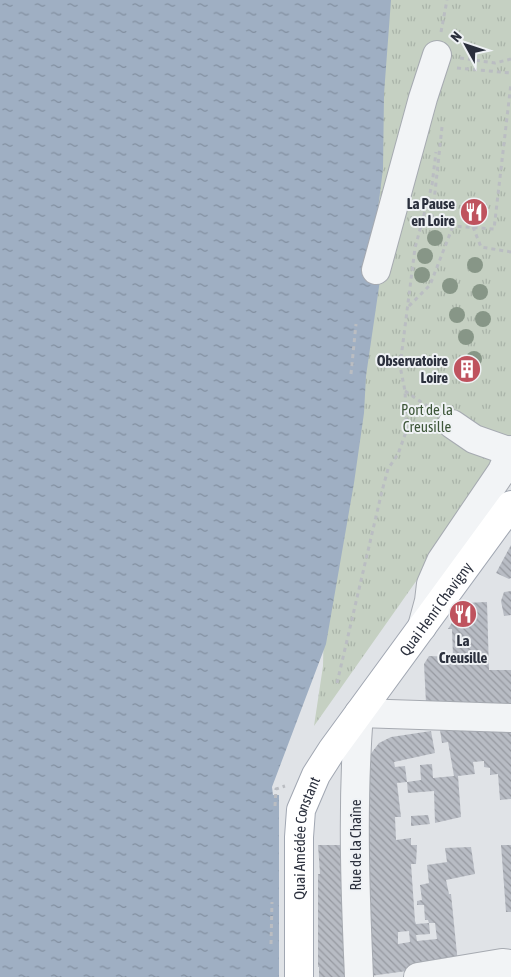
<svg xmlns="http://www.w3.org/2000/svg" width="511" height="977" font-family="'Asap Condensed',sans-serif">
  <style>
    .park { fill: url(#park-tufts) }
    .water { fill: url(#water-ripples) }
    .building { fill: url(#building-back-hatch); fill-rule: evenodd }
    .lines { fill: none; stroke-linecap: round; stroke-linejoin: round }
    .minor-casing { stroke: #a6aab1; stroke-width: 30 }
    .major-casing { stroke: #a1a7b2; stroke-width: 30 }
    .path { stroke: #babdc2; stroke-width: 3; stroke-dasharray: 4 4; stroke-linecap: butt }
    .minor { stroke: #f2f4f6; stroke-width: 28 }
    .major { stroke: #fff; stroke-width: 28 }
    .tree { fill: #879687 }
    .labels { text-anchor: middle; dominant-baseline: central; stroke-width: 4; stroke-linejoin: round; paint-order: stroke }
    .poi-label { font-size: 15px; font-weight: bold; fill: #2b303d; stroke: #eff2f5; text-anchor: end }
    .park-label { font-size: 15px; fill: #3e5739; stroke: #eff2f5 }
    .street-label { font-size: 15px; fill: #2b303d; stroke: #eff2f5 }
  </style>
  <defs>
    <pattern id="park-tufts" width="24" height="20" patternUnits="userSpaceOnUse" patternTransform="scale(1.25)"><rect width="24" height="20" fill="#c5d0c2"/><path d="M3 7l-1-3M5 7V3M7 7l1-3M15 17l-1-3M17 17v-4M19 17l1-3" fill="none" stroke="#a9b3a8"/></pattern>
    <pattern id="water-ripples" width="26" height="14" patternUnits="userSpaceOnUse" patternTransform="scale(1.25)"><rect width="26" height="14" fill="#9fafc3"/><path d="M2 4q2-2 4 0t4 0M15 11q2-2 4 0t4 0" fill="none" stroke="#828fa0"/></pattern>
    <pattern id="building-back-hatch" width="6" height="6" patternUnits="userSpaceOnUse" patternTransform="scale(1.25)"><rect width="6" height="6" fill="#b8bcc4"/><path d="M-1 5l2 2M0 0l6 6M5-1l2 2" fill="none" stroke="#9699a0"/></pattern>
  </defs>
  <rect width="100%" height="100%" fill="#e0e3e7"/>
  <path class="park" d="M373 0H511V465H498L314 726 323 666 324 620Z"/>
  <path class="water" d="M0 0H391L384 94 383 169 376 224 380 280 366 376 364 413 354 483 326 644 272 787 273 795H279V977H0Z"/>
  <g class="building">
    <path d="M468 201 483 203 481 223 465 221Z"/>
    <path d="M465 362 472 363 470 377 463 375Z"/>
    <path d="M511 545V578L509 579 496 573Z"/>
    <path d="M511 591V615L504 616 501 601 504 592Z"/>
    <path d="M487 602 489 670H511V707L426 703 424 664 429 656 453 657 452 629H448L464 603Z"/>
    <path d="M468 728 511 729V799L500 800 498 774 490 775V768L484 767V761L473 762 475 774 458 776 461 817 435 823 434 791 408 793 407 782 421 780 420 765 432 764 433 778 454 776 448 742 442 743 440 730Z"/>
    <path d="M431 731 435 753 394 762 395 767 405 766 407 782 397 783 401 817H395L396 840 411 838V845H417L416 864H411L415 921 416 924 429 923 430 934 416 935 417 941 437 939 435 923H429L428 920H425L424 905H417V901L422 900 420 885 429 883 427 865 447 862 445 848 471 847 475 874 446 880 449 894H451L458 964 370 976 366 760 379 743 391 737ZM409 931 410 942 398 944V932Z"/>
    <path d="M428 815 430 824 411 826V816Z"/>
    <path d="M318 845H343L347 977H319V967H318V874H320Z"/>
    <path d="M501 845H511V912H506Z"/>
  </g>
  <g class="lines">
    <defs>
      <g id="minor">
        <path d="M376 270 423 98 437 55"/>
        <path d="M452 424 474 439 511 452"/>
        <path d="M422 627 429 601 431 584 441 561 502 471 511 450"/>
        <path d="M359 977C355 889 352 801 359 713L511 718"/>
        <path d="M418 977 502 963 511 964"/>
      </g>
      <g id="major">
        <path id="s1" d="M299 977V837L301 810 316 775 332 750 511 505"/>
      </g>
    </defs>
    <use href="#minor" class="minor-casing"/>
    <use href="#major" class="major-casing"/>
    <g class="path">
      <path d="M441 32 447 0"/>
      <path d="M460 58 495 63 511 59"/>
      <path d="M457 68 511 73"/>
      <path d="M442 127 432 220 453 226 494 229 511 83"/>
      <path d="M473 227 481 247 511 252"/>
      <path d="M409 306 430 285 453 226"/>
      <path d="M351 374 356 324"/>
      <path d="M405 391 433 410"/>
      <path d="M337 683 382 491 388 469 398 454 406 432V414L405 391 400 366 415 248 432 185 436 152"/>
      <path d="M275 806 276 789 285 786"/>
      <path d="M271 944 272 902"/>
    </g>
    <use href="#minor" class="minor"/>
    <use href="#major" class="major"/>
  </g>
  <g class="tree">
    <circle cx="435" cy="238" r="8"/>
    <circle cx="425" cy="256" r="8"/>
    <circle cx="475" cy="265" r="8"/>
    <circle cx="422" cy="275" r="8"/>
    <circle cx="450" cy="286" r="8"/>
    <circle cx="480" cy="292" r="8"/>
    <circle cx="457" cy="315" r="8"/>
    <circle cx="483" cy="319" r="8"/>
    <circle cx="466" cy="337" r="8"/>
    <circle cx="474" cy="359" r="8"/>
  </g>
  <defs>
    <symbol id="restaurant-disc" viewBox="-11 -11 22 22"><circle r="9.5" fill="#bf535e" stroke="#eff2f5"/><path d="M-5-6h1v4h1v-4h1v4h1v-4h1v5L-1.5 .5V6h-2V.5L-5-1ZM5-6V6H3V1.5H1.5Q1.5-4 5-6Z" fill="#fff"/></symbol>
    <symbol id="building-disc" viewBox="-11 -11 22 22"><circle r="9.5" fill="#bf535e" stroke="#eff2f5"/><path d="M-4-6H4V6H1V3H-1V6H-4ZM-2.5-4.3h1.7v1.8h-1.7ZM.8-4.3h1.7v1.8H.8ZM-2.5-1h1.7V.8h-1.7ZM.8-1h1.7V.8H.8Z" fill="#fff"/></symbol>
  </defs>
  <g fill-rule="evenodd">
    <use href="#restaurant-disc" x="458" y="196" width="32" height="32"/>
    <use href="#building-disc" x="451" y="353" width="32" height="32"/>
    <use href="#restaurant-disc" x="447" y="598" width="32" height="32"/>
  </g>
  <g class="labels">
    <g class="poi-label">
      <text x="455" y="203">La Pause<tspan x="455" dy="17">en Loire</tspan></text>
      <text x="448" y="360">Observatoire<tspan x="448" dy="17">Loire</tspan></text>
      <text x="463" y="640" text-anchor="middle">La<tspan x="463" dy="17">Creusille</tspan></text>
    </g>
    <g class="park-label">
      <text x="427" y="409">Port de la<tspan x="427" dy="17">Creusille</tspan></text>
    </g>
    <g class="street-label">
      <text stroke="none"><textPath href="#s1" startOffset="410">Quai Henri Chavigny</textPath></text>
      <text stroke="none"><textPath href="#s1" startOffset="140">Quai Amédée Constant</textPath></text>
      <text transform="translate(355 845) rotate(-90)">Rue de la Chaîne</text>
    </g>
  </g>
  <g transform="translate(466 45) rotate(310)" stroke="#eff2f5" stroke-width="4" paint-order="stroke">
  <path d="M0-4L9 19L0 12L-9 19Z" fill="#2b303d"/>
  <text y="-8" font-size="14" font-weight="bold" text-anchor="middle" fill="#2b303d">N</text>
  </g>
</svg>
